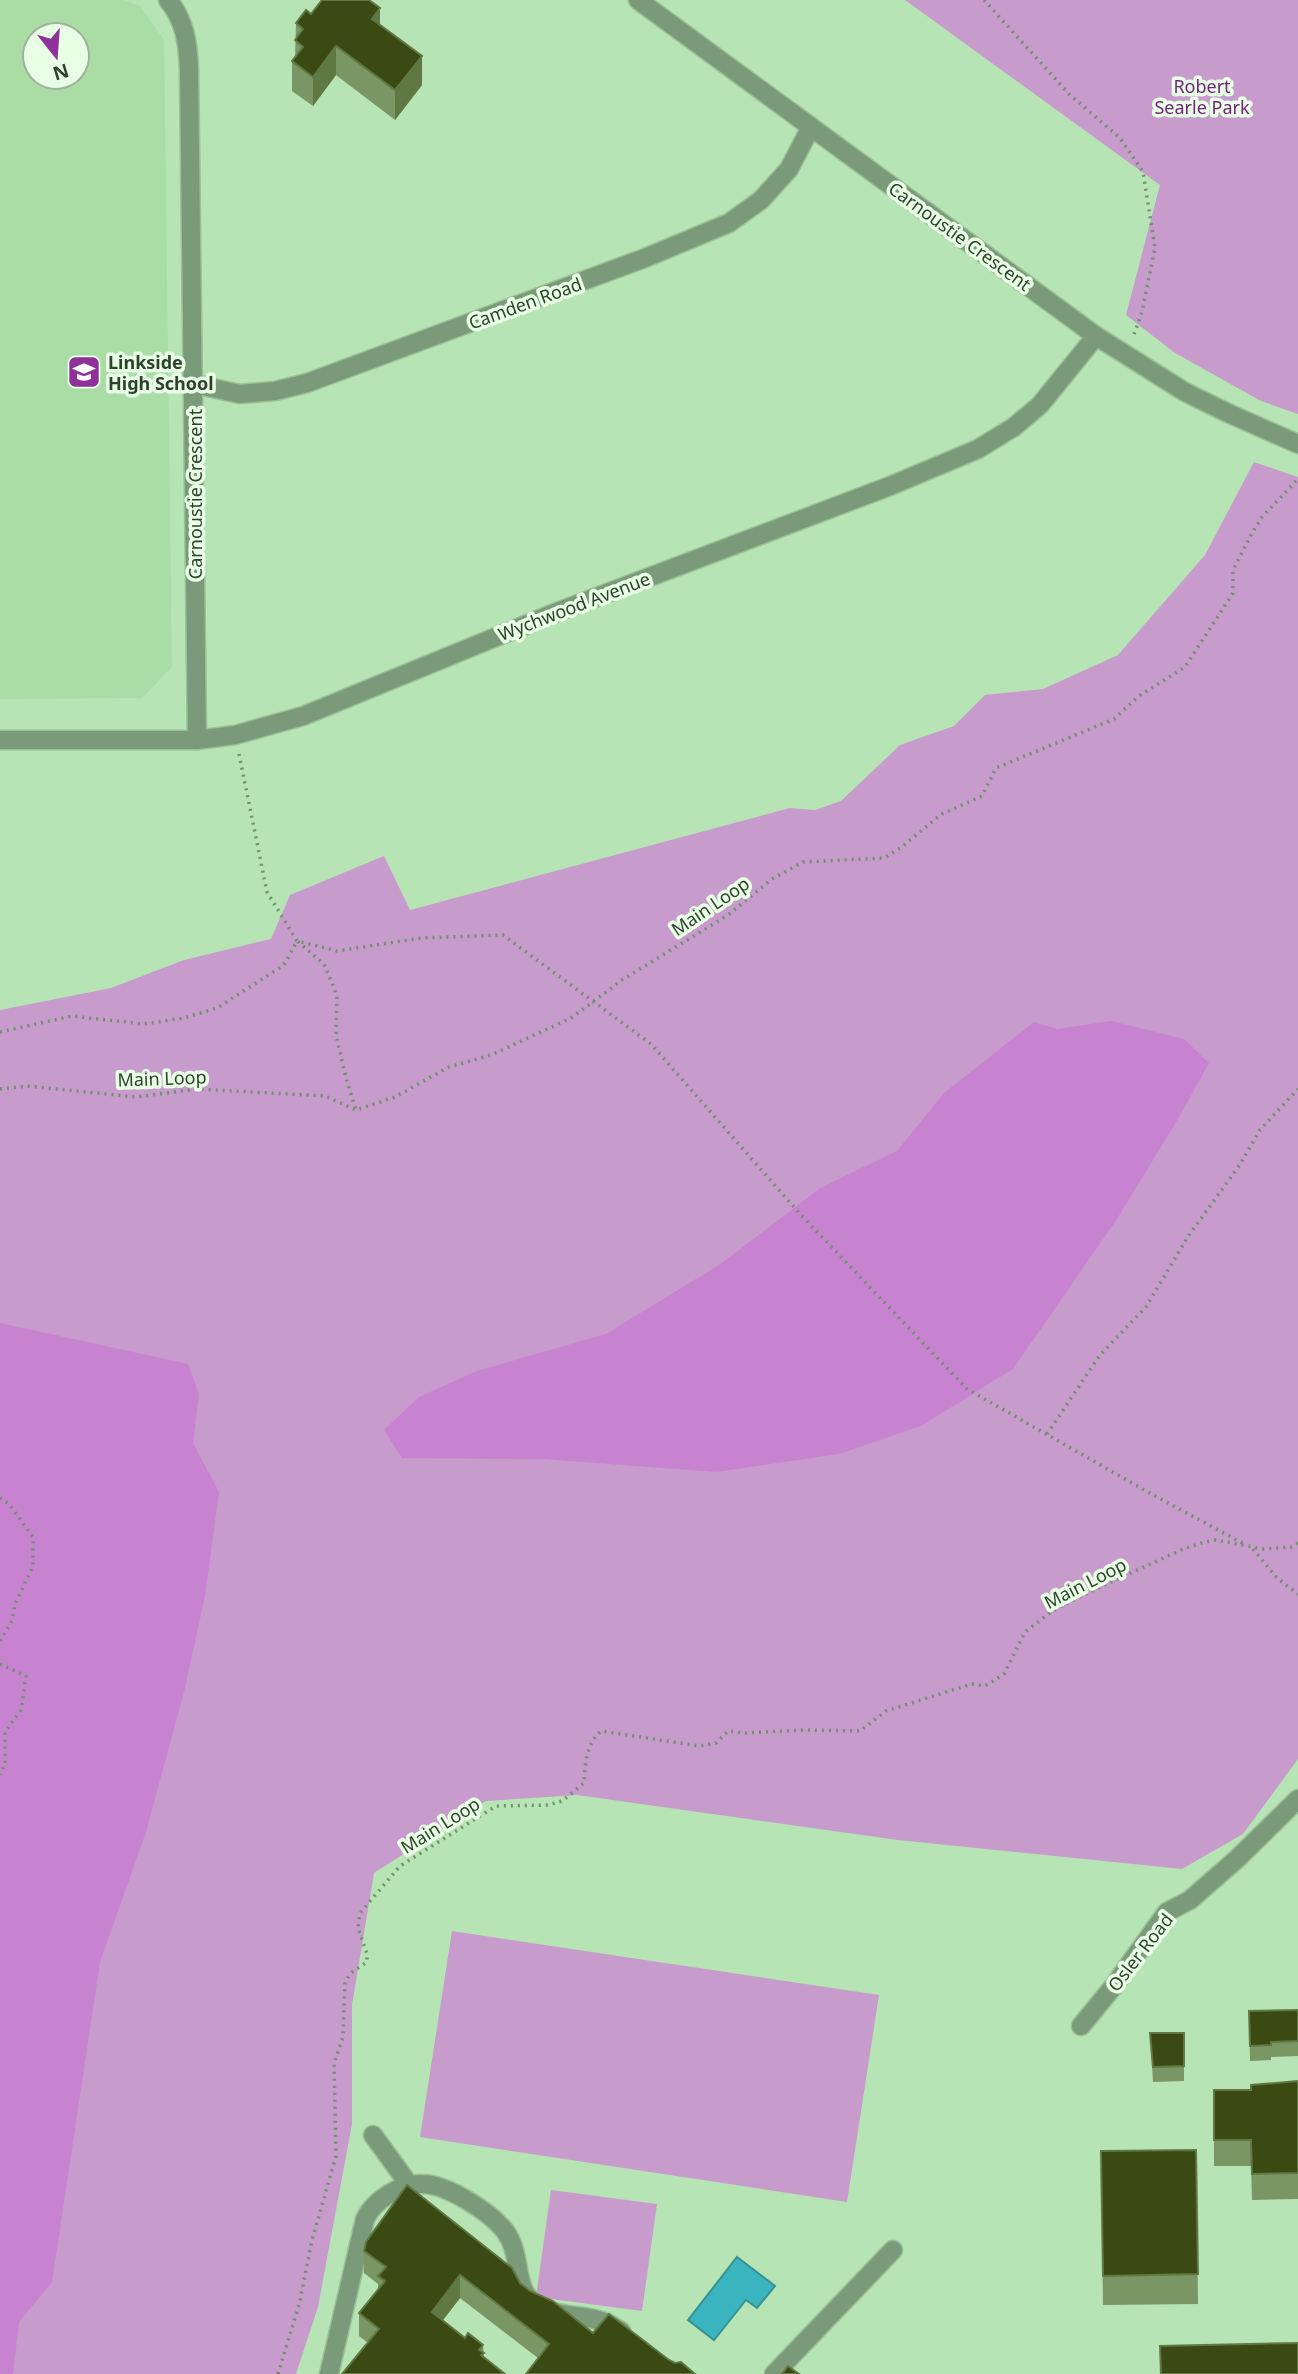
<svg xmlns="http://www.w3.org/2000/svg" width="1298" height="2374" font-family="'Noto Sans',sans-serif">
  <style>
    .built { fill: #aadca6; fill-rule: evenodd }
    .green { fill: #c79bcc }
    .forest { fill: #c783d0 }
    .water { fill: #3ab4be; stroke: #379293; stroke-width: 2 }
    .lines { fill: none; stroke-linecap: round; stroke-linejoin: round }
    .minor-casing { stroke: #99c097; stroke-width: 21 }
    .path { stroke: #71906e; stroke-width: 3.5; stroke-dasharray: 2 5; stroke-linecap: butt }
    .minor { stroke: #7b9a79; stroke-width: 18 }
    .wall { fill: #799664 }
    .shaded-wall { fill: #607843 }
    .building { fill: #3b4913; stroke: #607843; stroke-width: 2 }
    .labels { text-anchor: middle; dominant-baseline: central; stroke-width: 7; stroke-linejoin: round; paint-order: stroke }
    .park-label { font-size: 18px; fill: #75227f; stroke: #e8ffe6 }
    .street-label { font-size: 18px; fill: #30422e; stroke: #e8ffe6 }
    .poi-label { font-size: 18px; font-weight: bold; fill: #30422e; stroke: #e8ffe6; text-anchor: start }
  </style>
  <rect width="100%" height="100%" fill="#b7e4b4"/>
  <path class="built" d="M0 0H123L140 6 164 40 172 667 142 698 0 699ZM35 35H77V77H35Z"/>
  <g class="green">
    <path d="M905 0H1298V414L1261 401 1175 353 1126 315 1160 185Z"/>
    <path d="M1254 462 1298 477V1759L1243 1834 1182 1869 898 1840 577 1795 486 1801 374 1873 352 2005V2124L318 2307 296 2374H0V1010L111 988 184 960 271 939 290 895 384 856 410 910 790 808 815 810 841 801 900 745 954 726 985 695 1043 689 1118 655 1205 555Z"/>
    <path d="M452 1931 879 1995 847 2202 420 2137Z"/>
    <path d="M551 2190 657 2204 642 2311 536 2297Z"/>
  </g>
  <g class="forest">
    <path d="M1111 1021 1184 1039 1209 1063 1178 1119 1117 1219 1013 1369 921 1426 839 1454 716 1472 542 1459 402 1458 384 1430 419 1397 477 1371 606 1334 722 1263 820 1188 897 1151 944 1093 1034 1022 1057 1029Z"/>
    <path d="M0 1323 188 1364 199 1394 193 1443 219 1492 205 1596 184 1692 146 1832 100 1962 52 2282 19 2322 13 2374H0Z"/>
  </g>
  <path class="water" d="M737 2257 775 2286 757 2308 746 2300 714 2340 688 2320Z"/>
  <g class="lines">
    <defs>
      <g id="minor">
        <path d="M168 0C185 21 188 43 189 69L197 740"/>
        <path d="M638 0 1096 336 1185 392 1230 414 1298 444"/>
        <path d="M194 384 240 394 275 391 307 383 645 258 729 223 761 200 789 169 811 127"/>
        <path d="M0 740H197L235 735 303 716 557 612 890 486 978 449 1014 427 1040 405 1096 336"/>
        <path d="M1081 2026 1113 1987 1167 1912 1190 1900 1238 1858 1298 1799"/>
        <path d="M373 2135 410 2186"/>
        <path d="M329 2374 365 2219C374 2200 401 2183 422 2184 447 2184 490 2212 505 2231 523 2255 512 2287 535 2304 556 2319 584 2313 607 2323 612 2325 616 2329 621 2331"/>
        <path d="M774 2374 893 2250"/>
      </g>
    </defs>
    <use href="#minor" class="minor-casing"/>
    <g class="path">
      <path d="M984 0 1069 94 1120 138 1143 172 1155 248 1142 312 1133 337"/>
      <path d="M239 754 267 892 297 941 337 951 421 938 503 935 651 1044 800 1214 967 1389 1148 1492 1246 1545"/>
      <path d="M0 1032 72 1016 143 1024 184 1018 217 1008 284 965 297 941 324 964 337 995 336 1035 346 1078 356 1110"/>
      <path d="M0 1089 27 1086 136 1097 197 1089 325 1096 356 1110 395 1097 449 1067 491 1055 571 1018 622 980 728 915 772 879 803 862 884 858 902 847 940 815 982 796 996 768 1114 719 1139 696 1185 667 1233 593V570L1252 533 1262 517 1298 479"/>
      <path d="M1047 1434 1100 1355 1146 1307 1189 1235 1239 1166 1260 1130 1298 1089"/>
      <path d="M0 1498 9 1504 33 1537V1566L15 1604 12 1621 0 1641"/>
      <path d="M1253 1549 1277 1578 1298 1594"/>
      <path d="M0 1664 26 1676 21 1710 5 1732V1764L0 1775"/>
      <path d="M278 2374 299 2305 312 2240 336 2156 334 2063 343 2037 345 1982 351 1973 367 1962V1954L358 1928 360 1913 400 1866 496 1806 548 1805 562 1801 584 1783C585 1764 586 1744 601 1731L700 1746 716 1743 728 1731 746 1733 804 1730 860 1731 886 1711 972 1684 985 1686 1004 1674 1025 1632 1051 1612 1081 1596 1183 1549 1205 1542 1216 1540 1264 1549 1291 1547 1298 1543"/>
    </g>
    <use href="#minor" class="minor"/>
  </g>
  <g class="wall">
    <path d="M311 14 380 25 422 85 395 120 336 75 313 106 292 91V61L295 58 296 23Z"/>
    <path d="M1298 2010V2056L1271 2057V2060L1250 2061 1249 2011Z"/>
    <path d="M1150 2033H1184V2081L1153 2082Z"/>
    <path d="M1298 2081V2199L1252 2200 1251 2166H1214V2090H1251Z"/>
    <path d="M1196 2150 1198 2304 1103 2305 1101 2151Z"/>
    <path d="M364 2251 520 2283 530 2291 593 2333 669 2360 695 2374 538 2358 460 2298 443 2320 465 2338 483 2345 484 2357 368 2343 359 2336V2313L378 2290V2284L364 2273Z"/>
  </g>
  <g class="shaded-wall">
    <path d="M380 8V38L372 19Z"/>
    <path d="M336 46V75L313 106V77Z"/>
    <path d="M422 56V85L395 120V90Z"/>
    <path d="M460 2275V2298L432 2334V2312Z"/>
  </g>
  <g class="building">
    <path d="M322 0H369L380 8 372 19 422 56 395 90 336 46 313 77 292 61 303 47 295 40 303 29 296 23 306 10 311 14Z"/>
    <path d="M1298 2010V2041L1271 2042V2045L1250 2046 1249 2011Z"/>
    <path d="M1150 2033H1184V2066L1153 2067Z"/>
    <path d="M1298 2081V2173L1252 2174 1251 2140H1214V2090H1251V2085Z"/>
    <path d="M1196 2150 1198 2274 1103 2276 1101 2151Z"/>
    <path d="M407 2185 512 2268 520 2283 530 2291 553 2301 593 2333 609 2314 669 2360 675 2363 681 2362 695 2374H526L549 2344 460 2275 432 2312 465 2338 468 2333 483 2345 479 2350 484 2353 481 2355 505 2374H342L379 2329 359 2313 385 2281 378 2276 386 2267 364 2251 366 2242Z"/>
    <path d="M1298 2343V2374H1161L1160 2346Z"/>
    <path d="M788 2366 799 2374H782Z"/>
  </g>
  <defs>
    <symbol id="school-square" viewBox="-11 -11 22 22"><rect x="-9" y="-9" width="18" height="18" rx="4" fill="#8f319b" stroke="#e8ffe6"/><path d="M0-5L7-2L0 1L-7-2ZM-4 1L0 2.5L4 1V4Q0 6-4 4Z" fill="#fff"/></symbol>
  </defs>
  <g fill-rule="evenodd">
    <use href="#school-square" x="65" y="353" width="38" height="38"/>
  </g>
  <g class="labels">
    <g class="park-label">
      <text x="1202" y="86">Robert<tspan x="1202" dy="21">Searle Park</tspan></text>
    </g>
    <g class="street-label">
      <text transform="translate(960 236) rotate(36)">Carnoustie Crescent</text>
      <text transform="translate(525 303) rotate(-20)">Camden Road</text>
      <text transform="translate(195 494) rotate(-90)">Carnoustie Crescent</text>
      <text transform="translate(574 606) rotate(-21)">Wychwood Avenue</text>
      <text transform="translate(710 906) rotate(-34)">Main Loop</text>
      <text transform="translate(162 1078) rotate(-2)">Main Loop</text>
      <text transform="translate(1085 1583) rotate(-27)">Main Loop</text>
      <text transform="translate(440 1825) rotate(-32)">Main Loop</text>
      <text transform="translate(1140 1952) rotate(-52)">Osler Road</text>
    </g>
    <g class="poi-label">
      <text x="108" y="362">Linkside<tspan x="108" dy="21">High School</tspan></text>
    </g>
  </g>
  <g transform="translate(56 56) rotate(163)"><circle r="33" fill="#e8ffe6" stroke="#9eb39c" stroke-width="2"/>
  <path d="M0-5L12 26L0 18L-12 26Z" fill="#8f319b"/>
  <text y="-10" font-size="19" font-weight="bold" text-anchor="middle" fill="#30422e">N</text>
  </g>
</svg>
